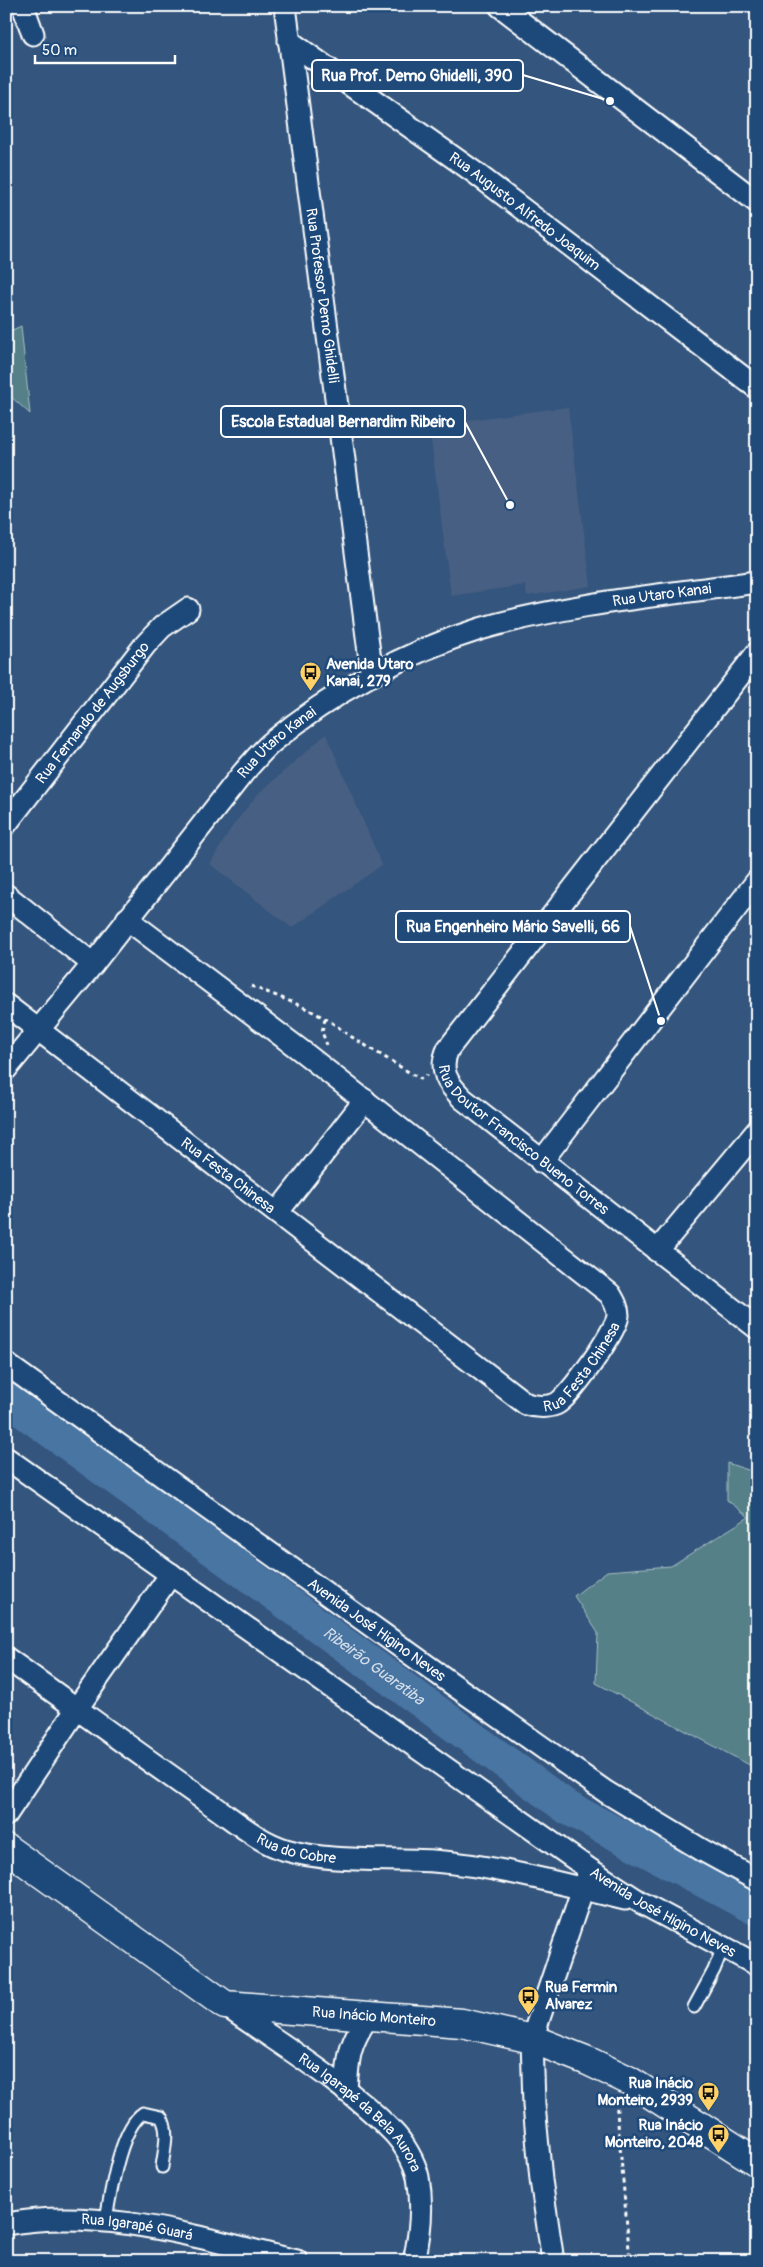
<svg xmlns="http://www.w3.org/2000/svg" width="763" height="2267" font-family="Pangolin,sans-serif">
  <style>
    .built { fill: #465f82 }
    .green { fill: #548088; stroke: #aac0c4 }
    .lines { fill: none; stroke-linecap: round; stroke-linejoin: round }
    .river { stroke: #4874a3; stroke-width: 34 }
    .lane-casing { stroke: #fff; stroke-width: 15 }
    .street-casing { stroke: #fff; stroke-width: 25 }
    .secondary-casing { stroke: #fff; stroke-width: 31 }
    .path { stroke: #fff; stroke-width: 3; stroke-dasharray: 4 4; stroke-linecap: butt }
    .lane { stroke: #1f4a7a; stroke-width: 11 }
    .street { stroke: #1f4a7a; stroke-width: 21 }
    .secondary { stroke: #1f4a7a; stroke-width: 28 }
    .labels { text-anchor: middle; dominant-baseline: central; stroke-width: 5; stroke-linejoin: round; paint-order: stroke }
    .street-label { font-size: 15px; fill: #fff; stroke: #1f4a7a }
    .poi-label { font-size: 15px; font-weight: bold; fill: #fff; stroke: #1f4a7a; text-anchor: start }
    .water-label { font-size: 16px; font-style: italic; fill: #d1dce8; stroke: #1f4a7a }
    .leader { fill: none; stroke: #fff; stroke-width: 2 }
    .callout-dot { fill: #fff; stroke: #1f4a7a; stroke-width: 2 }
    .callout { fill: #1f4a7a; stroke: #fff; stroke-width: 2 }
    .callout-label { font-size: 16px; text-anchor: middle; font-weight: bold; fill: #fff }
  </style>
  <rect width="100%" height="100%" fill="#34557d"/>
  <filter id="ink" filterUnits="userSpaceOnUse"><feTurbulence type="fractalNoise" baseFrequency=".02" numOctaves="2"/><feDisplacementMap in="SourceGraphic" scale="10" xChannelSelector="R" yChannelSelector="G"/><feConvolveMatrix kernelMatrix="1 2 1 2 8 2 1 2 1" color-interpolation-filters="sRGB"/></filter>
  <g filter="url(#ink)">
    <g class="built">
      <path d="M568 407 591 586 527 596 525 585 451 596 429 425Z"/>
      <path d="M326 734 382 865 292 928 210 864 231 828 257 795Z"/>
    </g>
    <g class="green">
      <path d="M21 326 30 414 6 392V333Z"/>
      <path d="M727 1463 751 1471 757 1470V1769L596 1683 598 1633 574 1596 607 1571 671 1566 749 1517 727 1500Z"/>
    </g>
    <g class="lines">
      <path class="river" id="s1" d="M6 1398 568 1808 757 1909"/>
      <defs>
        <g id="lane">
          <path d="M694 2007 714 1970 723 1947"/>
          <path d="M106 2219C111 2192 120 2128 143 2113L161 2117C170 2131 164 2150 162 2167"/>
        </g>
        <g id="street">
          <path d="M23 6 33 34"/>
          <path id="s2" d="M285 6 372 675"/>
          <path d="M500 6 757 202"/>
          <path id="s3" d="M289 41 474 172 757 388"/>
          <path id="s4" d="M757 653 448 1049C438 1071 448 1084 463 1099L757 1328"/>
          <path id="s5" d="M6 824 145 645 162 627 188 609"/>
          <path d="M6 895 93 964"/>
          <path id="s6" d="M6 1005 526 1404C536 1407 546 1408 556 1404 569 1398 618 1329 618 1315 618 1307 614 1301 610 1294L303 1052 127 919"/>
          <path id="s7" d="M6 1069 93 964 243 773C252 763 261 752 271 743 331 693 405 652 480 629 570 603 665 595 757 582"/>
          <path d="M541 1162 757 881"/>
          <path d="M277 1213 365 1100"/>
          <path d="M657 1251 757 1131"/>
          <path id="s8" d="M6 1364 458 1688 606 1792 702 1850 757 1880"/>
          <path id="s9" d="M6 1458 589 1869 640 1902 757 1965"/>
          <path id="s10" d="M6 1658C74 1706 141 1756 209 1803 233 1819 258 1842 286 1850 330 1863 387 1858 433 1861 498 1866 562 1884 625 1899"/>
          <path d="M6 1815 78 1707 171 1574"/>
          <path id="s11" d="M225 2005C281 2045 344 2082 392 2131 403 2142 415 2162 418 2177 423 2204 420 2235 414 2261"/>
          <path d="M346 2091C348 2056 349 2044 369 2015"/>
          <path id="s12" d="M6 2224C105 2206 202 2239 297 2261"/>
          <path d="M553 2261 541 2180 534 2105 532 2039 587 1876"/>
        </g>
        <g id="secondary">
          <path id="s13" d="M6 1848 225 2005 462 2023 532 2039 588 2061 630 2081 757 2162"/>
        </g>
      </defs>
      <use href="#lane" class="lane-casing"/>
      <use href="#street" class="street-casing"/>
      <use href="#secondary" class="secondary-casing"/>
      <g class="path">
        <path d="M251 986C284 999 320 1011 347 1034L420 1079 427 1075"/>
        <path d="M325 1019 322 1032 327 1045"/>
        <path d="M616 2100 630 2261"/>
      </g>
      <use href="#lane" class="lane"/>
      <use href="#street" class="street"/>
      <use href="#secondary" class="secondary"/>
    </g>
  </g>
  <defs>
    <symbol id="bus-pin" viewBox="-11 -11 22 30"><path d="M0 17L-7.5 6A9.5 9.5 0 1 1 7.5 6Z" fill="#ffd166" stroke="#1f4a7a"/><path d="M-5-6H5V4H4V6H2V4H-2V6H-4V4H-5ZM-3.5-4V0h7V-4ZM-3.5 1.2v1.5H-2V1.2ZM2 1.2v1.5H3.5V1.2Z" fill="#111"/></symbol>
  </defs>
  <g fill-rule="evenodd">
    <use href="#bus-pin" x="298" y="660" width="25" height="34"/>
    <use href="#bus-pin" x="516" y="1984" width="25" height="34"/>
    <use href="#bus-pin" x="696" y="2080" width="25" height="34"/>
    <use href="#bus-pin" x="706" y="2122" width="25" height="34"/>
  </g>
  <g class="labels">
    <g class="street-label">
      <text stroke="none"><textPath href="#s3" startOffset="291">Rua Augusto Alfredo Joaquim</textPath></text>
      <text stroke="none"><textPath href="#s2" startOffset="292">Rua Professor Demo Ghidelli</textPath></text>
      <text stroke="none"><textPath href="#s7" startOffset="845">Rua Utaro Kanai</textPath></text>
      <text stroke="none"><textPath href="#s5" startOffset="141">Rua Fernando de Augsburgo</textPath></text>
      <text stroke="none"><textPath href="#s7" startOffset="425">Rua Utaro Kanai</textPath></text>
      <text stroke="none"><textPath href="#s4" startOffset="630">Rua Doutor Francisco Bueno Torres</textPath></text>
      <text stroke="none"><textPath href="#s6" startOffset="280">Rua Festa Chinesa</textPath></text>
      <text stroke="none"><textPath href="#s6" startOffset="730">Rua Festa Chinesa</textPath></text>
      <text stroke="none"><textPath href="#s8" startOffset="456">Avenida José Higino Neves</textPath></text>
      <text stroke="none"><textPath href="#s10" startOffset="350">Rua do Cobre</textPath></text>
      <text stroke="none"><textPath href="#s9" startOffset="799">Avenida José Higino Neves</textPath></text>
      <text stroke="none"><textPath href="#s13" startOffset="419">Rua Inácio Monteiro</textPath></text>
      <text stroke="none"><textPath href="#s11" startOffset="174">Rua Igarapé da Bela Aurora</textPath></text>
      <text stroke="none"><textPath href="#s12" startOffset="132">Rua Igarapé Guará</textPath></text>
    </g>
    <g class="poi-label">
      <text x="326" y="664">Avenida Utaro<tspan x="326" dy="17">Kanai, 279</tspan></text>
      <text x="545" y="1987">Rua Fermin<tspan x="545" dy="17">Alvarez</tspan></text>
      <text x="693" y="2083" text-anchor="end">Rua Inácio<tspan x="693" dy="17">Monteiro, 2939</tspan></text>
      <text x="703" y="2125" text-anchor="end">Rua Inácio<tspan x="703" dy="17">Monteiro, 2048</tspan></text>
    </g>
    <g class="water-label">
      <text stroke="none"><textPath href="#s1" startOffset="455">Ribeirão Guaratiba</textPath></text>
    </g>
  </g>
  <path class="leader" d="M610 101L523 75M510 505L465 422M661 1021L630 926"/>
  <g class="callout-dot">
    <circle cx="610" cy="101" r="5"/>
    <circle cx="510" cy="505" r="5"/>
    <circle cx="661" cy="1021" r="5"/>
  </g>
  <g class="callout">
    <rect x="312" y="60" width="211" height="31" rx="5"/>
    <rect x="221" y="406" width="244" height="31" rx="5"/>
    <rect x="396" y="911" width="234" height="31" rx="5"/>
  </g>
  <g class="callout-label">
    <text x="417" y="81">Rua Prof. Demo Ghidelli, 390</text>
    <text x="343" y="427">Escola Estadual Bernardim Ribeiro</text>
    <text x="513" y="932">Rua Engenheiro Mário Savelli, 66</text>
  </g>
  <rect width="763" height="2267" fill="none" stroke="#1f4a7a" stroke-width="25"/>
  <rect x="12" y="12" width="738" height="2242" fill="none" stroke="#fff" stroke-width="2" filter="url(#ink)"/>
  <path d="M35 55v8h140v-8" fill="none" stroke="#ffffff" stroke-width="2.5"/>
  <text x="42" y="55" font-size="15" fill="#ffffff" stroke="#1f4a7a" stroke-width="4" paint-order="stroke">50 m</text>
</svg>
